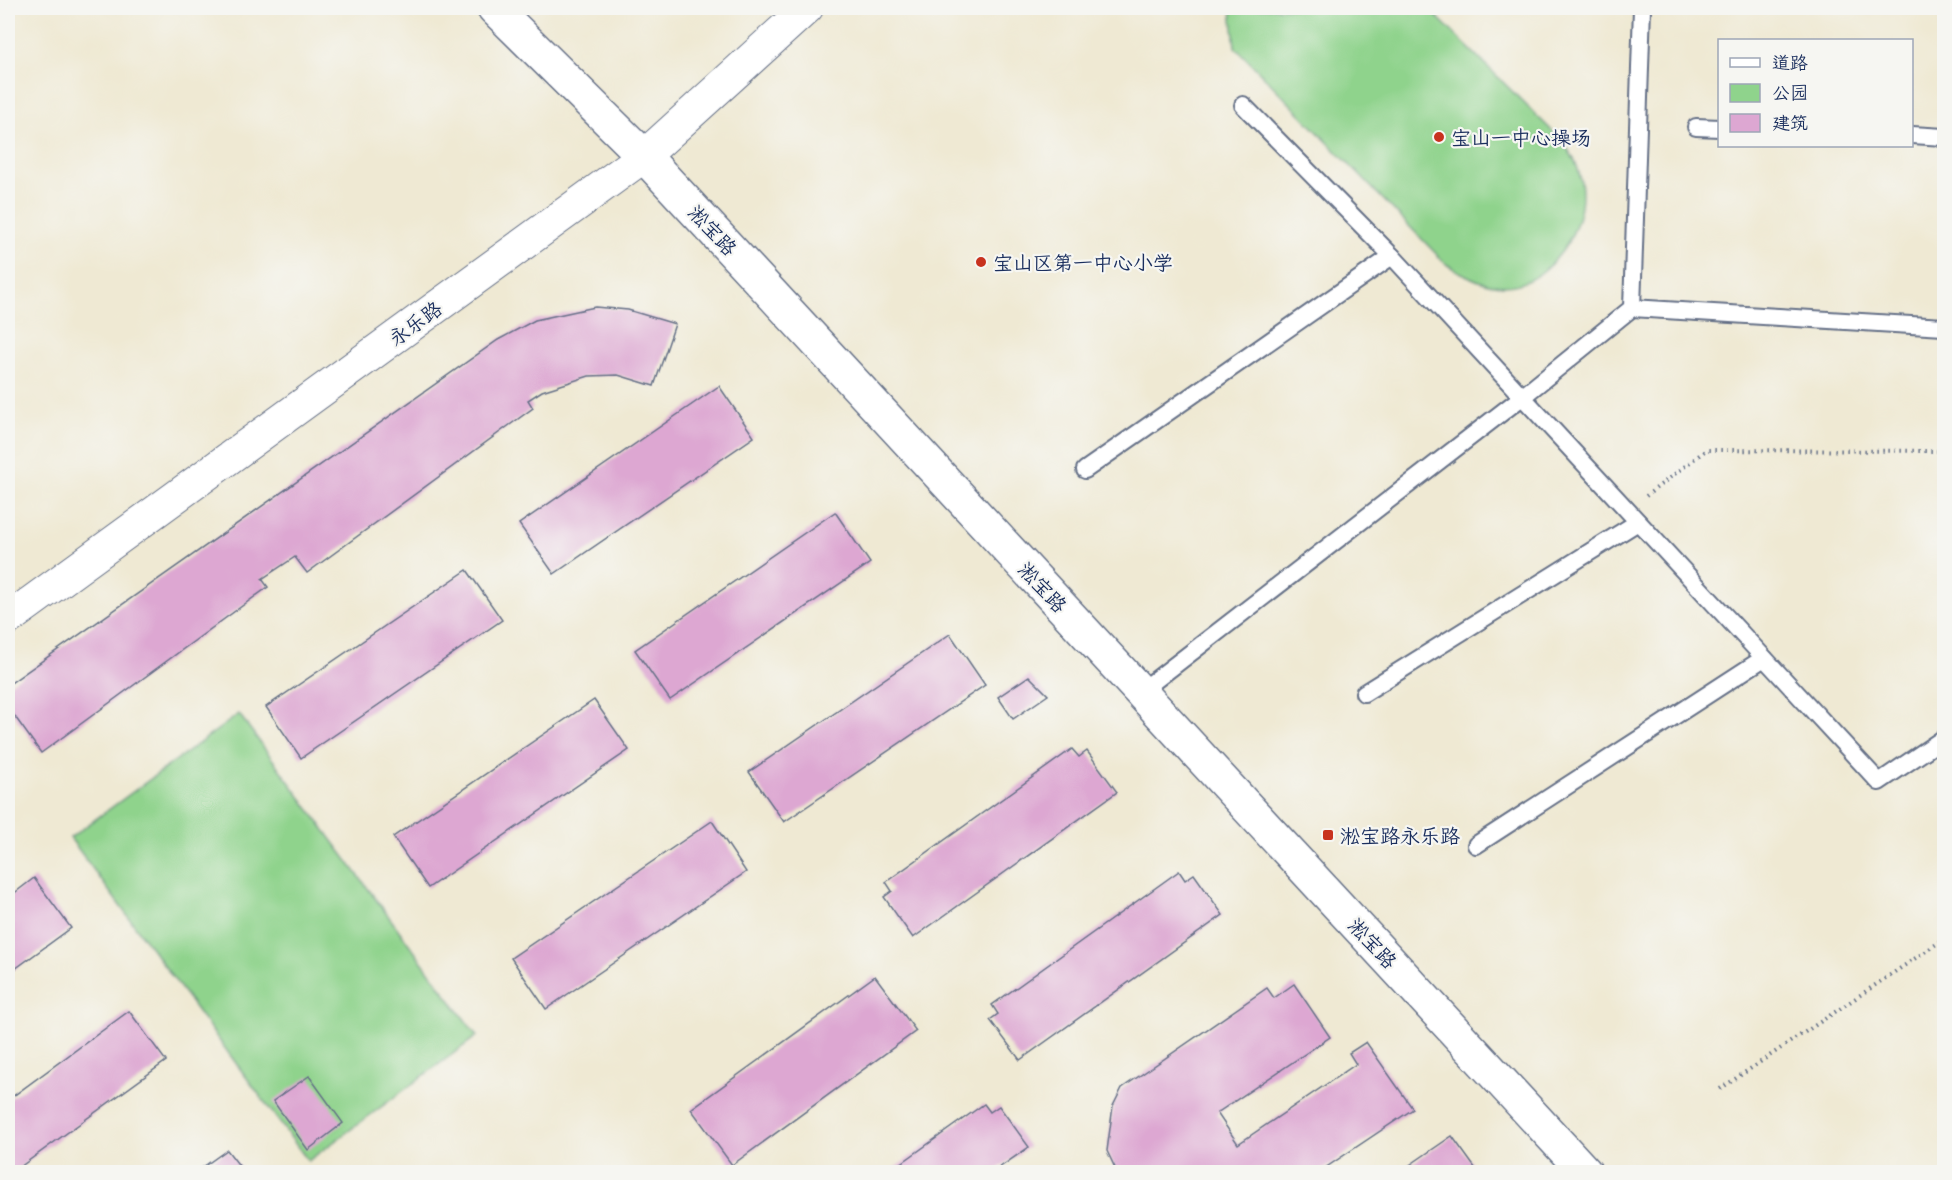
<svg xmlns="http://www.w3.org/2000/svg" width="1952" height="1180" font-family="'Patrick Hand','LXGW WenKai TC',sans-serif">
  <style>
    .green { fill: #8fd38c; stroke: #558175; stroke-width: 1.5 }
    .building { fill: #dda7d2 }
    .lines { fill: none; stroke-linecap: round; stroke-linejoin: round }
    .service-casing { stroke: #657087; stroke-width: 20 }
    .minor-casing { stroke: #657087; stroke-width: 34 }
    .secondary-casing { stroke: #657087; stroke-width: 36 }
    .path { stroke: #657087; stroke-width: 4; stroke-dasharray: 1.5 4.5; stroke-linecap: butt }
    .service { stroke: #fff; stroke-width: 16 }
    .minor { stroke: #fff; stroke-width: 32 }
    .secondary { stroke: #fff; stroke-width: 33 }
    .poi-dot { fill: #c8321e; stroke: #f6f6f2; stroke-width: 2 }
    .labels { text-anchor: middle; dominant-baseline: central; stroke-width: 4.5; stroke-linejoin: round; paint-order: stroke }
    .poi-label { font-size: 20px; fill: #1b2f5e; stroke: #f6f6f2; text-anchor: start }
    .street-label { font-size: 20px; fill: #1b2f5e; stroke: #f6f6f2 }
  </style>
  <rect width="100%" height="100%" fill="#f6f6f2"/>
  <filter id="ink" filterUnits="userSpaceOnUse"><feTurbulence type="fractalNoise" baseFrequency=".0167" numOctaves="2"/><feDisplacementMap in="SourceGraphic" scale="12" xChannelSelector="R" yChannelSelector="G"/><feConvolveMatrix kernelMatrix="1 2 1 2 8 2 1 2 1" color-interpolation-filters="sRGB"/></filter>
  <filter id="wash" filterUnits="userSpaceOnUse"><feTurbulence type="fractalNoise" baseFrequency=".008" numOctaves="4" result="noise"/><feDisplacementMap in="SourceGraphic" scale="24" xChannelSelector="R" yChannelSelector="G"/><feGaussianBlur stdDeviation="1.35" result="paint"/><feColorMatrix in="noise" values="0 0 0 0 0 0 0 0 0 0 0 0 0 0 0 0 0 1.4 0 .05"/><feComposite in="paint" operator="in"/></filter>
  <g filter="url(#wash)">
    <rect width="100%" height="100%" fill="#efe9d3"/>
    <g class="green">
      <path d="M1231 8H1428C1461 40 1493 72 1525 104 1539 119 1558 134 1569 151 1597 192 1576 248 1538 275 1506 297 1475 282 1446 264L1235 47Z"/>
      <path d="M239 714 477 1036 308 1161 70 838Z"/>
    </g>
    <g id="blocks">
      <g class="building">
        <path d="M595 307 628 310 675 324 654 386 618 375 589 376 542 391 528 400 533 408 307 573 295 557 262 579 268 587 41 753 8 707V685L498 340 535 320Z"/>
        <path d="M719 386 754 437 554 574 519 524Z"/>
        <path d="M835 512 870 563 670 700 635 650Z"/>
        <path d="M467 570 502 620 301 758 266 707Z"/>
        <path d="M950 634 985 685 784 822 749 772Z"/>
        <path d="M1029 676 1048 695 1013 719 998 697Z"/>
        <path d="M594 700 629 750 428 888 393 837Z"/>
        <path d="M1072 749 1079 757 1087 751 1117 792 913 938 884 897 892 891 886 882Z"/>
        <path d="M712 821 746 872 546 1009 511 958Z"/>
        <path d="M1179 871 1185 880 1194 874 1223 915 1020 1060 990 1020 998 1014 992 1005Z"/>
        <path d="M34 878 71 928 8 974V898Z"/>
        <path d="M875 976 916 1031 732 1165 691 1109Z"/>
        <path d="M1294 984 1330 1037 1217 1113 1238 1144 1356 1064 1349 1053 1366 1042 1413 1109 1319 1172H1117L1107 1151 1113 1106 1122 1088 1267 988 1274 998Z"/>
        <path d="M129 1011 166 1061 13 1172H8V1100Z"/>
        <path d="M309 1076 343 1123 308 1150 273 1101Z"/>
        <path d="M984 1104 990 1112 999 1106 1029 1147 993 1172H889Z"/>
        <path d="M1452 1136 1478 1172H1402L1401 1171Z"/>
        <path d="M227 1150 244 1172H196Z"/>
      </g>
    </g>
  </g>
  <g filter="url(#ink)">
    <use href="#blocks" fill-opacity="0" stroke="#657087" stroke-width="1.5"/>
    <g class="lines">
      <defs>
        <g id="service">
          <path d="M1243 105 1392 256 1879 782 1944 738"/>
          <path d="M1696 127 1720 128"/>
          <path d="M1912 135 1944 137"/>
          <path d="M1632 308 1944 327"/>
          <path d="M1085 470 1392 256"/>
          <path d="M1140 692 1522 397 1632 308 1642 8"/>
          <path d="M1364 693 1638 522"/>
          <path d="M1476 845 1764 658"/>
        </g>
        <path id="minor" d="M8 619 644 156 807 8"/>
        <path id="secondary" d="M494 8 644 156 1585 1172"/>
      </defs>
      <use href="#service" class="service-casing"/>
      <use href="#minor" class="minor-casing"/>
      <use href="#secondary" class="secondary-casing"/>
      <g class="path">
        <path d="M1646 496 1706 450 1944 451"/>
        <path d="M1720 1089 1944 939"/>
      </g>
      <use href="#service" class="service"/>
      <use href="#minor" class="minor"/>
      <use href="#secondary" class="secondary"/>
    </g>
  </g>
  <g class="poi-dot">
    <circle cx="1439" cy="137" r="6"/>
    <circle cx="981" cy="262" r="6"/>
    <rect x="1322" y="829" width="12" height="12" rx="3"/>
  </g>
  <g class="labels">
    <g class="poi-label">
      <text x="1451" y="137">宝山一中心操场</text>
      <text x="993" y="262">宝山区第一中心小学</text>
      <text x="1340" y="835">淞宝路永乐路</text>
    </g>
    <g class="street-label">
      <text transform="translate(713 230) rotate(47)">淞宝路</text>
      <text transform="translate(415 323) rotate(-36)">永乐路</text>
      <text transform="translate(1043 587) rotate(47)">淞宝路</text>
      <text transform="translate(1373 943) rotate(47)">淞宝路</text>
    </g>
  </g>
  <rect width="1952" height="1180" fill="none" stroke="#f6f6f2" stroke-width="30"/>
  <rect x="1718" y="39" width="195" height="108" fill="#f6f6f2" stroke="#9ea6b7" stroke-width="1.5"/>
  <rect x="1730" y="58" width="30" height="9" fill="#ffffff" stroke="#9ea6b7" stroke-width="1.5"/>
  <text x="1772" y="69" font-size="18" fill="#1b2f5e">道路</text>
  <rect x="1730" y="84" width="30" height="18" fill="#8fd38c" stroke="#9ea6b7" stroke-width="1.5"/>
  <text x="1772" y="99" font-size="18" fill="#1b2f5e">公园</text>
  <rect x="1730" y="114" width="30" height="18" fill="#dda7d2" stroke="#9ea6b7" stroke-width="1.5"/>
  <text x="1772" y="129" font-size="18" fill="#1b2f5e">建筑</text>
</svg>
